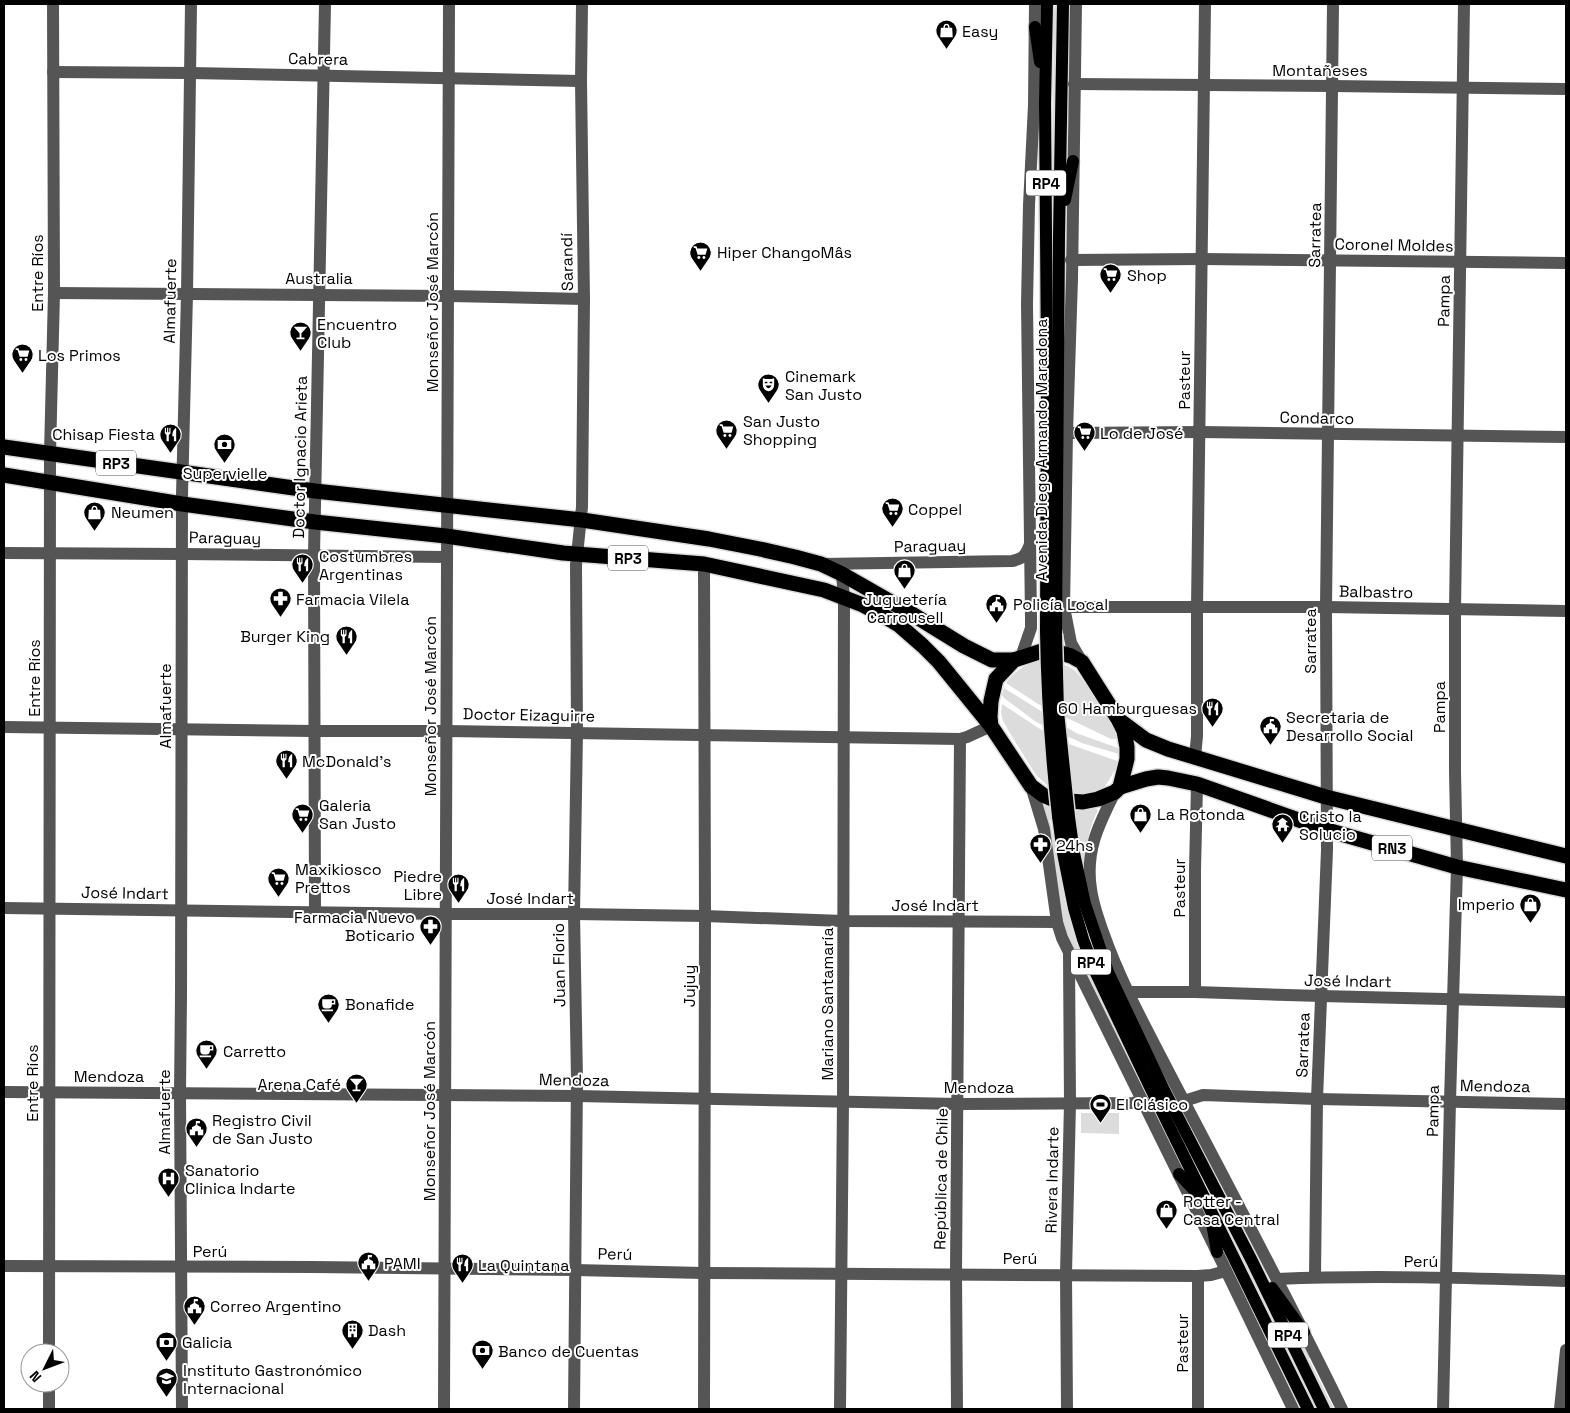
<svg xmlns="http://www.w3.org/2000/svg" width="1570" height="1413" font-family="'Space Grotesk',sans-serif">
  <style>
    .green { fill: #dcdcdc }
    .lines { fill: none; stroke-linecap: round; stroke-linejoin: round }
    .major-casing { stroke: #dbdbdb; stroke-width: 15 }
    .highway-casing { stroke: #dbdbdb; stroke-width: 18 }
    .minor { stroke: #555; stroke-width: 12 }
    .major { stroke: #000; stroke-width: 12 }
    .highway { stroke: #000; stroke-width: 15 }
    .major-bridge-casing { stroke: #dbdbdb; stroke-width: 15; stroke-linecap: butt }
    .major-bridge { stroke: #000; stroke-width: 12 }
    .labels { text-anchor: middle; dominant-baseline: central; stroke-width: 4; stroke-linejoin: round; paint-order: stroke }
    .shield { fill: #fff; stroke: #4c4c4c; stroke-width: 1 }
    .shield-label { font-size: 15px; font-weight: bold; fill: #000 }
    .poi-label { font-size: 16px; fill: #000; stroke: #fff; text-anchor: start }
    .street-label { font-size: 16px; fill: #000; stroke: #fff }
  </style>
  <rect width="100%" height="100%" fill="#fff"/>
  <g class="green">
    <path d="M1055 5 1056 9 1053 352 1051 350 1054 10Z"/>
    <path d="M1039 660C1051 662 1063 662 1073 669 1082 675 1117 729 1118 739H1111L1038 704 1006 683C1015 671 1024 665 1039 660Z"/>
    <path d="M1004 688 1076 733 1118 748 1119 754 1082 743 1036 722 1004 698 1002 695Z"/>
    <path d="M1002 704 1040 729 1066 743 1120 762 1104 788 1085 796 1062 792 1048 786 1036 775 1011 735 1003 721 1001 713Z"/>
    <path d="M1043 803C1060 811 1076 814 1094 807L1098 810C1080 845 1083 890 1095 926 1101 943 1109 960 1115 976L1277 1290 1246 1240 1115 980 1094 925 1085 891 1073 822 1050 820 1066 906 1076 941 1097 991 1190 1183 1179 1169 1169 1150 1071 947C1052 902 1056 853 1042 807L1041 804Z"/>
    <path d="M1081 1113H1119V1134L1081 1133Z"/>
    <path d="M1173 1119 1198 1164 1318 1409H1314Z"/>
    <path d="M1277 1302 1295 1326 1311 1355 1309 1359 1334 1409H1331Z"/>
  </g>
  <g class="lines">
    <defs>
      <g id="major">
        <path d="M1035 27 1040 62"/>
        <path d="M1065 200 1073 161"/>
        <path d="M1046 632 1047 363 1045 103 1047 4"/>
        <path d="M1056 634 1059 235 1063 4"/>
        <path d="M1058 816 1063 853 1074 908 1083 939 1094 969 1149 1085 1308 1409"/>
        <path d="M1069 817 1074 853 1085 904 1108 972 1165 1092 1252 1261 1324 1409"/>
        <path d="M1179 1174 1200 1196"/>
        <path d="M1212 1223 1217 1252"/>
        <path d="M1272 1288 1304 1332"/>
      </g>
      <g id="highway">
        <path d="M4 447 315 491 582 520 709 539 760 549 795 557 821 564 842 574 912 614 964 646 992 660H1014"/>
        <path d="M4 475 182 504 315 522 446 536 563 553 704 564 824 590 863 605 884 616 899 625 923 646 939 662 991 726 1031 786 1043 795 1055 800 1083 802 1098 799 1115 792 1120 787 1127 759V747L1124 731 1118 719 1082 662 1071 656 1051 650 1042 651 1014 660 996 679 991 701 990 717 991 726"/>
        <path d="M1119 720 1146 740 1168 749 1326 797 1566 856"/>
        <path d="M1120 787 1146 779 1158 777 1168 778 1197 784 1327 830 1457 867 1566 890"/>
      </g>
    </defs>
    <use href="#major" class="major-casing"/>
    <use href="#highway" class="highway-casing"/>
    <g class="minor">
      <path d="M1076 4 1072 279 1067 433 1064 607 1071 643 1082 662"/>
      <path d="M53 72 190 73 581 81"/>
      <path d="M1074 84 1332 86 1566 89"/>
      <path d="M1071 260 1201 259 1566 263"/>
      <path d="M54 293 449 296 584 299"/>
      <path d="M1067 433 1200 432 1566 437"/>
      <path d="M4 553 182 554 446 557"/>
      <path d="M821 564 1012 561C1023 559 1026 555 1030 544"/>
      <path d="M1064 607H1326L1566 611"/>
      <path d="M1021 657 1031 628V619L1027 304 1029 205 1034 105 1035 4"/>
      <path d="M4 727 313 731H447L960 739 967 737 991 726"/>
      <path d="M1195 757 1197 736V607L1205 4"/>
      <path d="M1031 786 1044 829 1057 922 1062 938 1217 1252 1293 1409"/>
      <path d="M1115 792C1099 824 1085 851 1091 889 1093 904 1098 918 1103 932 1122 986 1150 1035 1176 1086 1232 1193 1289 1300 1342 1409"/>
      <path d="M4 908 445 914H574L705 916 843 921 1057 922"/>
      <path d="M315 912 314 555 325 4"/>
      <path d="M1128 992H1195L1321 996 1566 1002"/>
      <path d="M1195 992V870L1197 784"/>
      <path d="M4 1092 577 1096 958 1104 1133 1103 1143 1101"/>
      <path d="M1184 1101 1203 1095 1317 1099 1566 1104"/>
      <path d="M4 1266 313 1267 575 1270 703 1273 1198 1276 1211 1275 1226 1271"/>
      <path d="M1198 1276V1409"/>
      <path d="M1315 1277 1317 1099 1327 850 1326 607 1333 4"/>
      <path d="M1277 1279C1373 1275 1470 1278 1566 1281"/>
      <path d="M49 1353 50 453 54 293 53 4"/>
      <path d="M49 1383V1409"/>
      <path d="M182 1409 180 1093 181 995 182 495 187 294 191 4"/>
      <path d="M444 1409 449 4"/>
      <path d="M574 1409 577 1079 574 914 577 732 576 565 582 507 584 299 581 81 582 4"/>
      <path d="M704 1409 705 916 704 564"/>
      <path d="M840 1409 843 1101 844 598 842 574"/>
      <path d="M957 1409 956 1274 960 739"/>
      <path d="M1067 1409 1066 1274 1070 1103 1069 954"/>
      <path d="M1443 1409 1450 1101 1457 867 1455 772V610L1464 4"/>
      <path d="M1560 1409 1566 1350"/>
    </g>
    <use href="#major" class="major"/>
    <use href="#highway" class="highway"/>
    <defs>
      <g id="major-bridge">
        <path d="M1046 632C1047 694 1051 754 1058 816"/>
        <path d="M1056 634 1058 712 1069 817"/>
      </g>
    </defs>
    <use href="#major-bridge" class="major-bridge-casing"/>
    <use href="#major-bridge" class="major-bridge"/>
  </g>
  <defs>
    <symbol id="shop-pin" viewBox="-11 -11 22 30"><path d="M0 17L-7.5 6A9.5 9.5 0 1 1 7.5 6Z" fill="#000" stroke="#fff"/><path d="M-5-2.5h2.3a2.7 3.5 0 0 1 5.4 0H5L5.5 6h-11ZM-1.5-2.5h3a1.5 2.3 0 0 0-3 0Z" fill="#fff"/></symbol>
    <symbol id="supermarket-pin" viewBox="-11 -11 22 30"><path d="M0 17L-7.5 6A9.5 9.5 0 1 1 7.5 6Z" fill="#000" stroke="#fff"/><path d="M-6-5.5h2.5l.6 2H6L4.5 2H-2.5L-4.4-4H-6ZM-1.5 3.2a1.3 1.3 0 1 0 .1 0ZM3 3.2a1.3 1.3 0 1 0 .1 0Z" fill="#fff"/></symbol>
    <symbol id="bar-pin" viewBox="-11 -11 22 30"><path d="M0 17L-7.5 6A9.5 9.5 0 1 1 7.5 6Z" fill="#000" stroke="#fff"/><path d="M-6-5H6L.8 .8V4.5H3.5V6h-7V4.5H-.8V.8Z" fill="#fff"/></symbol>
    <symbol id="theatre-pin" viewBox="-11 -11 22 30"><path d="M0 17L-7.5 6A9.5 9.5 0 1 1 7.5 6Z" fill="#000" stroke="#fff"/><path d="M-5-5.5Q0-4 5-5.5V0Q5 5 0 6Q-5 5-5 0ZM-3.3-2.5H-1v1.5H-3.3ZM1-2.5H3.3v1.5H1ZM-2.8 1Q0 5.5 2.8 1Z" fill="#fff"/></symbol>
    <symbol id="restaurant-pin" viewBox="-11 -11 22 30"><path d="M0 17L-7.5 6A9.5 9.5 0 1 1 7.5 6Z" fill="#000" stroke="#fff"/><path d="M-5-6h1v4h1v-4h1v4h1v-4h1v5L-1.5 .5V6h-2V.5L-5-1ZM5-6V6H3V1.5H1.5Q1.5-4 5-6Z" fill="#fff"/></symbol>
    <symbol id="bank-pin" viewBox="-11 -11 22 30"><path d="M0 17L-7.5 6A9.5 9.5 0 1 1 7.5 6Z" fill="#000" stroke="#fff"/><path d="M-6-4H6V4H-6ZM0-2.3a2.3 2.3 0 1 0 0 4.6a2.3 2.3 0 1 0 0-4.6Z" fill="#fff"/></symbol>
    <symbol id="pharmacy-pin" viewBox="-11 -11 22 30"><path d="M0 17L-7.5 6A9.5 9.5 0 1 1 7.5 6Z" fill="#000" stroke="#fff"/><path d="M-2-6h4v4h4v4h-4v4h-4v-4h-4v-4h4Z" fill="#fff"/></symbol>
    <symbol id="civic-pin" viewBox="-11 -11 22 30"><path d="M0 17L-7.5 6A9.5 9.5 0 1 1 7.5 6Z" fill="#000" stroke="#fff"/><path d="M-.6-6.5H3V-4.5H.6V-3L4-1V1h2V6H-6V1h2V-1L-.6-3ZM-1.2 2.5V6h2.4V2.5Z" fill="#fff"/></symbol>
    <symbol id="temple-pin" viewBox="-11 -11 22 30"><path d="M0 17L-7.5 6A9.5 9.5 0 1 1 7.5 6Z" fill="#000" stroke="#fff"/><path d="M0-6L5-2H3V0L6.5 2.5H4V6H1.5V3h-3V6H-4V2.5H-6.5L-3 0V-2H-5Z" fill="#fff"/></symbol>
    <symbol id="cafe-pin" viewBox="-11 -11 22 30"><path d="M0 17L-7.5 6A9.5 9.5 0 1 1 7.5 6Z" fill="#000" stroke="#fff"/><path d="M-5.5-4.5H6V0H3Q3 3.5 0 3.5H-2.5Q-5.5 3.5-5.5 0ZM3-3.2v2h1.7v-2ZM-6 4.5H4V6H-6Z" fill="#fff"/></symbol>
    <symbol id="stadium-pin" viewBox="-11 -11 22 30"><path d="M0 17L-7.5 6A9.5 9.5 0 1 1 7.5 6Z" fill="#000" stroke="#fff"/><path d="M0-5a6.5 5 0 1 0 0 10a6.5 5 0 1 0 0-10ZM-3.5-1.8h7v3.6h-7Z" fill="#fff"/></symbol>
    <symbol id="hospital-pin" viewBox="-11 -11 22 30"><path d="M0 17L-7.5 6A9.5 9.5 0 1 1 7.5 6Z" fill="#000" stroke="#fff"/><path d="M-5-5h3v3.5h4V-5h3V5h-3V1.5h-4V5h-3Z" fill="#fff"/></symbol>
    <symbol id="building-pin" viewBox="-11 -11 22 30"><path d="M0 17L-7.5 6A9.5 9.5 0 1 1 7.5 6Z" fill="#000" stroke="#fff"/><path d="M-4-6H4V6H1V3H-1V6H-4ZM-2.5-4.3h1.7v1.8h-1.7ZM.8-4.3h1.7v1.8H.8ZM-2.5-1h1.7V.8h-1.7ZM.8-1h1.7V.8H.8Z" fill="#fff"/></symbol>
    <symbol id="university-pin" viewBox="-11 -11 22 30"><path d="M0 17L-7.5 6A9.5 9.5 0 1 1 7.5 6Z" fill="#000" stroke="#fff"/><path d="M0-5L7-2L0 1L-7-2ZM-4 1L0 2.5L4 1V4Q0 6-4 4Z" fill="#fff"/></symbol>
  </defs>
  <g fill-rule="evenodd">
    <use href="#shop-pin" x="934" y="18" width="25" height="34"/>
    <use href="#supermarket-pin" x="688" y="240" width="25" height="34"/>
    <use href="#supermarket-pin" x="1098" y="262" width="25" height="34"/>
    <use href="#bar-pin" x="288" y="320" width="25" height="34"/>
    <use href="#supermarket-pin" x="10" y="342" width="25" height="34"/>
    <use href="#theatre-pin" x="756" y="372" width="25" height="34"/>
    <use href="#supermarket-pin" x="714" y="418" width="25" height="34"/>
    <use href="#supermarket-pin" x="1072" y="420" width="25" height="34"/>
    <use href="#restaurant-pin" x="158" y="422" width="25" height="34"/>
    <use href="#bank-pin" x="212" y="432" width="25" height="34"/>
    <use href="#supermarket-pin" x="880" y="496" width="25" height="34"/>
    <use href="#shop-pin" x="82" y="500" width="25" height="34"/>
    <use href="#restaurant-pin" x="290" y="552" width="25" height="34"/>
    <use href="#shop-pin" x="892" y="558" width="25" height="34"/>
    <use href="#pharmacy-pin" x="268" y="586" width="25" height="34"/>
    <use href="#civic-pin" x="984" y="592" width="25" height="34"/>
    <use href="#restaurant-pin" x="334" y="624" width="25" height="34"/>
    <use href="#restaurant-pin" x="1200" y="696" width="25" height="34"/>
    <use href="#civic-pin" x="1258" y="714" width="25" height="34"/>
    <use href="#restaurant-pin" x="274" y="748" width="25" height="34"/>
    <use href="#supermarket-pin" x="290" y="802" width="25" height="34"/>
    <use href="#shop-pin" x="1128" y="802" width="25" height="34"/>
    <use href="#temple-pin" x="1270" y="812" width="25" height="34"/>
    <use href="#pharmacy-pin" x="1028" y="832" width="25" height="34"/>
    <use href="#supermarket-pin" x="266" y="866" width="25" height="34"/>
    <use href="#restaurant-pin" x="446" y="872" width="25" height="34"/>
    <use href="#shop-pin" x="1518" y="892" width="25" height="34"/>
    <use href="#pharmacy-pin" x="418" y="914" width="25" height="34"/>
    <use href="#cafe-pin" x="316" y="992" width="25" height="34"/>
    <use href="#cafe-pin" x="194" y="1038" width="25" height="34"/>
    <use href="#bar-pin" x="344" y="1072" width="25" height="34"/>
    <use href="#stadium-pin" x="1088" y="1092" width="25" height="34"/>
    <use href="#civic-pin" x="184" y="1116" width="25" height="34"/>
    <use href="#hospital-pin" x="156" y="1166" width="25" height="34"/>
    <use href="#shop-pin" x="1154" y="1198" width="25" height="34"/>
    <use href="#civic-pin" x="356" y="1250" width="25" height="34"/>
    <use href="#restaurant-pin" x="450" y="1252" width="25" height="34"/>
    <use href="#civic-pin" x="182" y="1294" width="25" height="34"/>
    <use href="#building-pin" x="340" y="1318" width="25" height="34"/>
    <use href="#bank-pin" x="154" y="1330" width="25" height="34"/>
    <use href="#bank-pin" x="470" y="1338" width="25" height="34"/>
    <use href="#university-pin" x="154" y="1366" width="25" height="34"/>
  </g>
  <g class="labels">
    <g class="shield">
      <rect x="1026" y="170.5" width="40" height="25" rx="4"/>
      <rect x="96" y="450.5" width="40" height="25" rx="4"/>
      <rect x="608" y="545.5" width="40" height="25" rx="4"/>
      <rect x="1372" y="835.5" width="40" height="25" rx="4"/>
      <rect x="1071" y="949.5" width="40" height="25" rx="4"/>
      <rect x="1268" y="1322.5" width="40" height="25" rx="4"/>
    </g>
    <g class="shield-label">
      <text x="1046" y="183">RP4</text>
      <text x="116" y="463">RP3</text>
      <text x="628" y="558">RP3</text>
      <text x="1392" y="848">RN3</text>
      <text x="1091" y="962">RP4</text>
      <text x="1288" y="1335">RP4</text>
    </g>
    <g class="poi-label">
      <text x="962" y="31">Easy</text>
      <text x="717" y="252">Hiper ChangoMâs</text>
      <text x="1127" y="275">Shop</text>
      <text x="317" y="324">Encuentro<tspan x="317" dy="18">Club</tspan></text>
      <text x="38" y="355">Los Primos</text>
      <text x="785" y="376">Cinemark<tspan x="785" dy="18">San Justo</tspan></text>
      <text x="743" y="421">San Justo<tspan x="743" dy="18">Shopping</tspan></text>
      <text x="1100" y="433">Lo de José</text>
      <text x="155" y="434" text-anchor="end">Chisap Fiesta</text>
      <text x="225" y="473" text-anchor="middle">Supervielle</text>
      <text x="908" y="509">Coppel</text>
      <text x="111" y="512">Neumen</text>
      <text x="319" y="556">Costumbres<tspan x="319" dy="18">Argentinas</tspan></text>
      <text x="296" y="599">Farmacia Vilela</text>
      <text x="905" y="599" text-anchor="middle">Juguetería<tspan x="905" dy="18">Carrousell</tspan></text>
      <text x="1013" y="604">Policía Local</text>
      <text x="330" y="636" text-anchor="end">Burger King</text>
      <text x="1197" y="708" text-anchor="end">60 Hamburguesas</text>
      <text x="1286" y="717">Secretaria de<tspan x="1286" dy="18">Desarrollo Social</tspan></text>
      <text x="302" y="761">McDonald's</text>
      <text x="319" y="805">Galeria<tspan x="319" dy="18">San Justo</tspan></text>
      <text x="1157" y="814">La Rotonda</text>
      <text x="1299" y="816">Cristo la<tspan x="1299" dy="18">Solucio</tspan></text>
      <text x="1056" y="845">24hs</text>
      <text x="295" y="869">Maxikiosco<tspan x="295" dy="18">Prettos</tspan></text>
      <text x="442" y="876" text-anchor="end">Piedre<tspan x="442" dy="18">Libre</tspan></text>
      <text x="1515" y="904" text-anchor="end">Imperio</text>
      <text x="415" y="917" text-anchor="end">Farmacia Nuevo<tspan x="415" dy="18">Boticario</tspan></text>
      <text x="345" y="1004">Bonafide</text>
      <text x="223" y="1051">Carretto</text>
      <text x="341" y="1084" text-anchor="end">Arena Café</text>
      <text x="1116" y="1104">El Clásico</text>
      <text x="212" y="1120">Registro Civil<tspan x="212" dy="18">de San Justo</tspan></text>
      <text x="185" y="1170">Sanatorio<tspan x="185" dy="18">Clinica Indarte</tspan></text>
      <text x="1183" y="1201">Rotter -<tspan x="1183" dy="18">Casa Central</tspan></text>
      <text x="384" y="1263">PAMI</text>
      <text x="478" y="1265">La Quintana</text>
      <text x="210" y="1306">Correo Argentino</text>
      <text x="368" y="1330">Dash</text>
      <text x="182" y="1342">Galicia</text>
      <text x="498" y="1351">Banco de Cuentas</text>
      <text x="183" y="1370">Instituto Gastronómico<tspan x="183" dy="18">Internacional</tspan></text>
    </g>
    <g class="street-label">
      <text transform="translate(318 59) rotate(1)">Cabrera</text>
      <text x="1320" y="70">Montañeses</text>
      <text transform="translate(1315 235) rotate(-89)">Sarratea</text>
      <text transform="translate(1394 245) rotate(1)">Coronel Moldes</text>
      <text transform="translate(567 262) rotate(-91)">Sarandí</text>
      <text transform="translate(37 273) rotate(-90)">Entre Ríos</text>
      <text x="319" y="278">Australia</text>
      <text transform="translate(170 301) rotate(-89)">Almafuerte</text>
      <text transform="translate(1444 301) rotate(-89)">Pampa</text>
      <text transform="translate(432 302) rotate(-90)">Monseñor José Marcón</text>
      <text transform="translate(1184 380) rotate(-90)">Pasteur</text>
      <text transform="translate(1317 418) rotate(1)">Condarco</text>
      <text transform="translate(1041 450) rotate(-90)">Avenida Diego Armando Maradona</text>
      <text transform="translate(300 457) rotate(-89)">Doctor Ignacio Arieta</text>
      <text transform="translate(225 538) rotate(1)">Paraguay</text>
      <text transform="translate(930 546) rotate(-1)">Paraguay</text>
      <text transform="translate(1376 592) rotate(1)">Balbastro</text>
      <text transform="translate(1310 641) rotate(-90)">Sarratea</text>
      <text transform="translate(34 678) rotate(-90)">Entre Ríos</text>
      <text transform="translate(165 706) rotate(-90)">Almafuerte</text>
      <text transform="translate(430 706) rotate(-90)">Monseñor José Marcón</text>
      <text transform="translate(1439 707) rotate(-90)">Pampa</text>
      <text transform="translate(529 715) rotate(1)">Doctor Eizaguirre</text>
      <text transform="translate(1179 888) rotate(-90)">Pasteur</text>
      <text transform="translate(125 893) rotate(1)">José Indart</text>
      <text x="530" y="898">José Indart</text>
      <text x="935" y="905">José Indart</text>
      <text transform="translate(559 965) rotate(-91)">Juan Florio</text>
      <text transform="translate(1348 981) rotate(1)">José Indart</text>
      <text transform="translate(689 986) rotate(-90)">Jujuy</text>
      <text transform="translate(827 1004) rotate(-90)">Mariano Santamaría</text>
      <text transform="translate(1303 1045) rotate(-88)">Sarratea</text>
      <text x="109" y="1076">Mendoza</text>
      <text transform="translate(574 1080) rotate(1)">Mendoza</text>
      <text transform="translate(32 1083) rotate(-90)">Entre Ríos</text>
      <text transform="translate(1495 1086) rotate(1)">Mendoza</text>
      <text x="979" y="1087">Mendoza</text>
      <text transform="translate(429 1111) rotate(-90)">Monseñor José Marcón</text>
      <text transform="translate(1433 1111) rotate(-89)">Pampa</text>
      <text transform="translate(164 1112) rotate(-90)">Almafuerte</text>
      <text transform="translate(941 1179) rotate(-89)">República de Chile</text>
      <text transform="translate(1052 1180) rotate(-89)">Rivera Indarte</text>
      <text x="210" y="1251">Perú</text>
      <text transform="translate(615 1254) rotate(1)">Perú</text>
      <text x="1020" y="1258">Perú</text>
      <text x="1421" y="1261">Perú</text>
      <text transform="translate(1182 1343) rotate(-90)">Pasteur</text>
    </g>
  </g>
  <rect width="1570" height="1413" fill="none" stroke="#000000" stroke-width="10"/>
  <g transform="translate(45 1368) rotate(228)"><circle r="24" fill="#ffffff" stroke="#999999"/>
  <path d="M0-4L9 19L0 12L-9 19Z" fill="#000000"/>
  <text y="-8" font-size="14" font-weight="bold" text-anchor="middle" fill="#000000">N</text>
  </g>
</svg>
